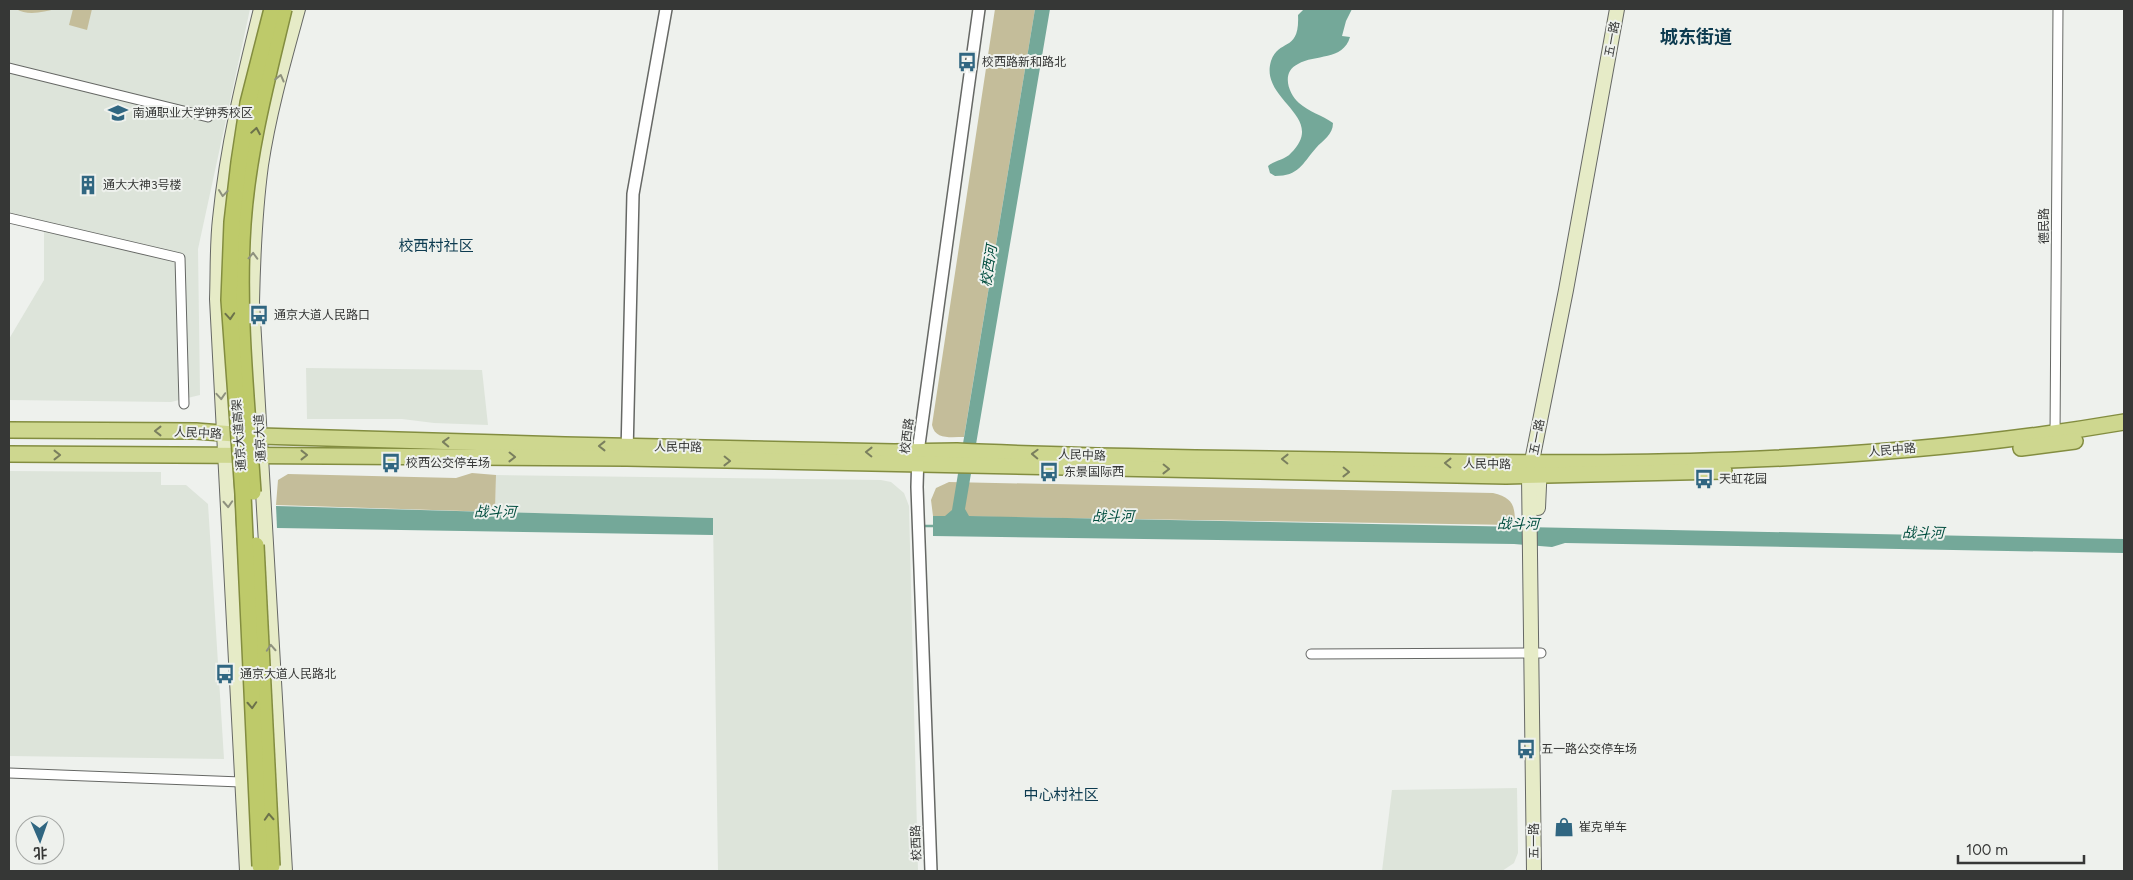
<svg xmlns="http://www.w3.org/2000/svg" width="2133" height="880" font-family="Figtree,'Noto Sans SC',sans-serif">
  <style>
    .built { fill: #dde4da }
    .green { fill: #c4bd9a }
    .water { fill: #74a899 }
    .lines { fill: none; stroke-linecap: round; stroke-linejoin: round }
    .stream { stroke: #74a899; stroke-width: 2.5 }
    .minor-casing { stroke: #666865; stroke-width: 11 }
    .tertiary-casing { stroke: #666865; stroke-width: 14 }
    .secondary-casing { stroke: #666865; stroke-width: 16 }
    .primary-casing { stroke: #838d40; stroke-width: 18 }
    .minor { stroke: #fff; stroke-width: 9 }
    .tertiary { stroke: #fff; stroke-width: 11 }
    .secondary { stroke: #e6ebc7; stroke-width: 14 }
    .primary { stroke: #ced78f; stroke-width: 15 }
    .trunk-bridge-casing { stroke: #838d40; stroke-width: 18; stroke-linecap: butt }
    .trunk-bridge { stroke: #beca6a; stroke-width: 15 }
    .oneway { stroke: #8e917e }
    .oneway2 { stroke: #6c724b }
    .oneway3 { stroke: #7a7f5e }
    .labels { text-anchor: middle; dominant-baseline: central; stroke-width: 4; stroke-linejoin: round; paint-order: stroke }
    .street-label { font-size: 12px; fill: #363736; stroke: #eef1ed }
    .poi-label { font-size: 12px; fill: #363736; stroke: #eef1ed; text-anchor: start }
    .water-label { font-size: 14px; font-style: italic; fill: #004d3e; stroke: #eef1ed }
    .quarter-label { font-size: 15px; fill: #0d3b50; stroke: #eef1ed }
    .district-label { font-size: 18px; font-weight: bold; fill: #0d3b50; stroke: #eef1ed }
  </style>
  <rect width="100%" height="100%" fill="#eef1ed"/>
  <g class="built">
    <path d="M9 9H250L198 249 200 395 171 402 9 400V339L44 280V231L9 222Z"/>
    <path d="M306 368 482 370 488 425 434 423 402 419H307Z"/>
    <path d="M9 471 161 472V485H186L208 504 224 759 9 756Z"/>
    <path d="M496 475 881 480 891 482 904 493 909 506 918 871H718L713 518 495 512Z"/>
    <path d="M1517 788 1518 853 1514 863 1502 871H1382L1392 790Z"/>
  </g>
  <g class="green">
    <path d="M16 9H56C44 12 27 16 16 9Z"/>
    <path d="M73 9H92L87 30 69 25Z"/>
    <path d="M995 9H1035L964 437C951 437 935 440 932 425Z"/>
    <path d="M472 473 496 475 495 512 276 505 278 480 288 474 456 478Z"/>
    <path d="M949 482 1493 493C1513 498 1515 505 1515 525L933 516 931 500 936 488Z"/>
  </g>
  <g class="water">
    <path d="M1035 9H1050L965 509 969 516 2124 539V553L1565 543 1552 547 1514 544 933 536V516H945L952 510Z"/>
    <path d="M1304 9H1352L1346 21 1342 36 1350 37C1343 61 1315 54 1298 64 1281 72 1288 93 1299 103 1309 112 1322 115 1333 123 1333 135 1323 140 1316 148 1302 164 1299 176 1275 176L1270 173 1268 166C1275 160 1285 160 1291 153 1328 116 1259 101 1271 61 1279 38 1300 53 1298 15Z"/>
    <path d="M276 506 713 518V535L277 528Z"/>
  </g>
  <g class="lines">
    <path class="stream" d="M921 526H935"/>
    <defs>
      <g id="minor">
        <path d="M9 68 208 117"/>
        <path d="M9 218 180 258 184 404"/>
        <path d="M2055 436 2058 9"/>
        <path d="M1311 654 1541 653"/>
        <path d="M9 773 241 782"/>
      </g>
      <g id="tertiary">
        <path d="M627 454 633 194 666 9"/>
        <path d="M931 871 917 487 918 452 979 9"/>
      </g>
      <g id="secondary">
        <path d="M1538 508 1540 464"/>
        <path d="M247 871 217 299C218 272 217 245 220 219 227 147 244 78 261 9"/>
        <path d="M285 871 252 302C253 256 255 210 261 165 269 112 284 60 298 9"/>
        <path d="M1534 871 1529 476 1566 290 1617 9"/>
      </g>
      <g id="primary">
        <path d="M9 430 196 431 260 436 565 445 894 452 957 451C1082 457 1208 458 1333 460 1597 466 1863 467 2124 422"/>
        <path d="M2021 448 2075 441"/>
        <path d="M9 454 627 458 1506 476 1724 471"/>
      </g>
    </defs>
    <use href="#minor" class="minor-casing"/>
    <use href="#tertiary" class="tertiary-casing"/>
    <use href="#secondary" class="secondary-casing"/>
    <use href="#primary" class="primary-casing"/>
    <use href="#minor" class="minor"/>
    <use href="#tertiary" class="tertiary"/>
    <use href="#secondary" class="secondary"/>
    <use href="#primary" class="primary"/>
    <defs>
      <g id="trunk-bridge">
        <path d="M253 492C247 403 237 313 243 224 248 151 267 80 284 9"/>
        <path d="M256 545 272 866"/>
        <path d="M260 866 243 494 229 300 232 222 239 162 248 103 272 9"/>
      </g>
    </defs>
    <use href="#trunk-bridge" class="trunk-bridge-casing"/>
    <use href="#trunk-bridge" class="trunk-bridge"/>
  </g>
  <defs><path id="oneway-chevron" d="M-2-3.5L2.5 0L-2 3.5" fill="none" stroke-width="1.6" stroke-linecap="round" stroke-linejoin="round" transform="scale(1.25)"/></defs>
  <g class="oneway">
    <use href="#oneway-chevron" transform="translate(280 78) rotate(-76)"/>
    <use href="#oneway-chevron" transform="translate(223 193) rotate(97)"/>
    <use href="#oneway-chevron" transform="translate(253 256) rotate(-88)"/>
    <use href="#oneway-chevron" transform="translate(221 396) rotate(86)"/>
    <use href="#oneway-chevron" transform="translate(228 504) rotate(87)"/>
    <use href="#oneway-chevron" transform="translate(271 648) rotate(-93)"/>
  </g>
  <g class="oneway2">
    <use href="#oneway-chevron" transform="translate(256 131) rotate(-80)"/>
    <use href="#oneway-chevron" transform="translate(230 316) rotate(86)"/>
    <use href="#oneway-chevron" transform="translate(252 705) rotate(87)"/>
    <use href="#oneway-chevron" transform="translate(269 817) rotate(-93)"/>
  </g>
  <g class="oneway3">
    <use href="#oneway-chevron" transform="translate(158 431) rotate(-180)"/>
    <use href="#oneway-chevron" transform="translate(446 442) rotate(-178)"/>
    <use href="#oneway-chevron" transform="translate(602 446) rotate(-180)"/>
    <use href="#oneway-chevron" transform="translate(869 452) rotate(-179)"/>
    <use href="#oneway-chevron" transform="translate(1035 454) rotate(-178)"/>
    <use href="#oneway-chevron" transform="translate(57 455)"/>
    <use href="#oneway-chevron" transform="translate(304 455)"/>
    <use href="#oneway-chevron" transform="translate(512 457) rotate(1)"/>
    <use href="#oneway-chevron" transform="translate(1285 459) rotate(-179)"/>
    <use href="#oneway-chevron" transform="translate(727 461) rotate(1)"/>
    <use href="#oneway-chevron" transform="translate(1448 463) rotate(-179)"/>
    <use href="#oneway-chevron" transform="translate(1166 469) rotate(1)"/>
    <use href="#oneway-chevron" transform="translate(1346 472) rotate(1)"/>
  </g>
  <defs>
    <symbol id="bus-bare" viewBox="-9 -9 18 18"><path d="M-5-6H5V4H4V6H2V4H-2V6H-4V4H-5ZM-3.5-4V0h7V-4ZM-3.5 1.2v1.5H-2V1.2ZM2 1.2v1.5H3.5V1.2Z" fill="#306681" stroke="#eef1ed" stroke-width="2.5" paint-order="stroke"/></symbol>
    <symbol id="university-bare" viewBox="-9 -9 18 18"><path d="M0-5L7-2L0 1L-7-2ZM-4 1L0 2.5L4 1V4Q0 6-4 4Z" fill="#306681" stroke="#eef1ed" stroke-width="2.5" paint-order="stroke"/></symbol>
    <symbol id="building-bare" viewBox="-9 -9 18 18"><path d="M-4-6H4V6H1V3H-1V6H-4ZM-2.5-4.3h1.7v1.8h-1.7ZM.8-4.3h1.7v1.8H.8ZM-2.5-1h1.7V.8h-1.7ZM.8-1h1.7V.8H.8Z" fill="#306681" stroke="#eef1ed" stroke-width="2.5" paint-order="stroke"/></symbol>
    <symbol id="shop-bare" viewBox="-9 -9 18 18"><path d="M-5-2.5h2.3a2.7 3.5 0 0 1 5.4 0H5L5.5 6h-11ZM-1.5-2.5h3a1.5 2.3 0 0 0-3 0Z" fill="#306681" stroke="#eef1ed" stroke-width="2.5" paint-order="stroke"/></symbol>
  </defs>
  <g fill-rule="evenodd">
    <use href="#bus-bare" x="953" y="48" width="28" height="28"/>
    <use href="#university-bare" x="104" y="99" width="28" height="28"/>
    <use href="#building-bare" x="74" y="171" width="28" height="28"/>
    <use href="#bus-bare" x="245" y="301" width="28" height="28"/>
    <use href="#bus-bare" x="377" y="449" width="28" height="28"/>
    <use href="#bus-bare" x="1035" y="458" width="28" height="28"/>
    <use href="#bus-bare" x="1690" y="465" width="28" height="28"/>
    <use href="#bus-bare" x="211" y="660" width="28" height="28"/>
    <use href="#bus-bare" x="1512" y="735" width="28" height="28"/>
    <use href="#shop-bare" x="1550" y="813" width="28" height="28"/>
  </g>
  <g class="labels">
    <g class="street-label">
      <text transform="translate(1612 39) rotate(-80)">五一路</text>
      <text transform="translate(2044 226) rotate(-90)">德民路</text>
      <text transform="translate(198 433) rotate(3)">人民中路</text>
      <text transform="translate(239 435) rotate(-94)">通京大道高架</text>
      <text transform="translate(907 436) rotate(-83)">校西路</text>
      <text transform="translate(1537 437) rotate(-79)">五一路</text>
      <text transform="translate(260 438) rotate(-93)">通京大道</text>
      <text transform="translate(678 447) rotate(1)">人民中路</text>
      <text transform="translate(1892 450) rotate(-5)">人民中路</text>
      <text transform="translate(1082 455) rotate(2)">人民中路</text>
      <text transform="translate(1487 464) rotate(1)">人民中路</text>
      <text transform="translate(1534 841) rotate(-90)">五一路</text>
      <text transform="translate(916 843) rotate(-92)">校西路</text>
    </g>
    <g class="poi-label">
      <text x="982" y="62">校西路新和路北</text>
      <text x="133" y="113">南通职业大学钟秀校区</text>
      <text x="103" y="185">通大大神3号楼</text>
      <text x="274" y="315">通京大道人民路口</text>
      <text x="406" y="463">校西公交停车场</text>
      <text x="1064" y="472">东景国际西</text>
      <text x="1719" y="479">天虹花园</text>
      <text x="240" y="674">通京大道人民路北</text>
      <text x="1541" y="749">五一路公交停车场</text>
      <text x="1579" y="827">崔克单车</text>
    </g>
    <g class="water-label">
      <text transform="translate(989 266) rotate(-81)">校西河</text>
      <text transform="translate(495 512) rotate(1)">战斗河</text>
      <text x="1113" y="516">战斗河</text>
      <text transform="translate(1518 524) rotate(1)">战斗河</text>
      <text transform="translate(1923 533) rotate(1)">战斗河</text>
    </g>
    <g class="quarter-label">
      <text x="436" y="246">校西村社区</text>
      <text x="1061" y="795">中心村社区</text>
    </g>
    <g class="district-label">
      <text x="1696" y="37">城东街道</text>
    </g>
  </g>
  <rect width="2133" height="880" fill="none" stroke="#363736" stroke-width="20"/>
  <g transform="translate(40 840) rotate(178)"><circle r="24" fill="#eef1ed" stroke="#a4a7a4"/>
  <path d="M0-4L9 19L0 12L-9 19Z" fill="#306681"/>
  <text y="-8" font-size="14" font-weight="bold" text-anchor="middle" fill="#363736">北</text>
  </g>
  <path d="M1958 855v8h126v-8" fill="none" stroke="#363736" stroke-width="2.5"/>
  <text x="1966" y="855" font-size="15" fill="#363736" stroke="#eef1ed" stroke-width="4" paint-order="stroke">100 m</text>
</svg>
